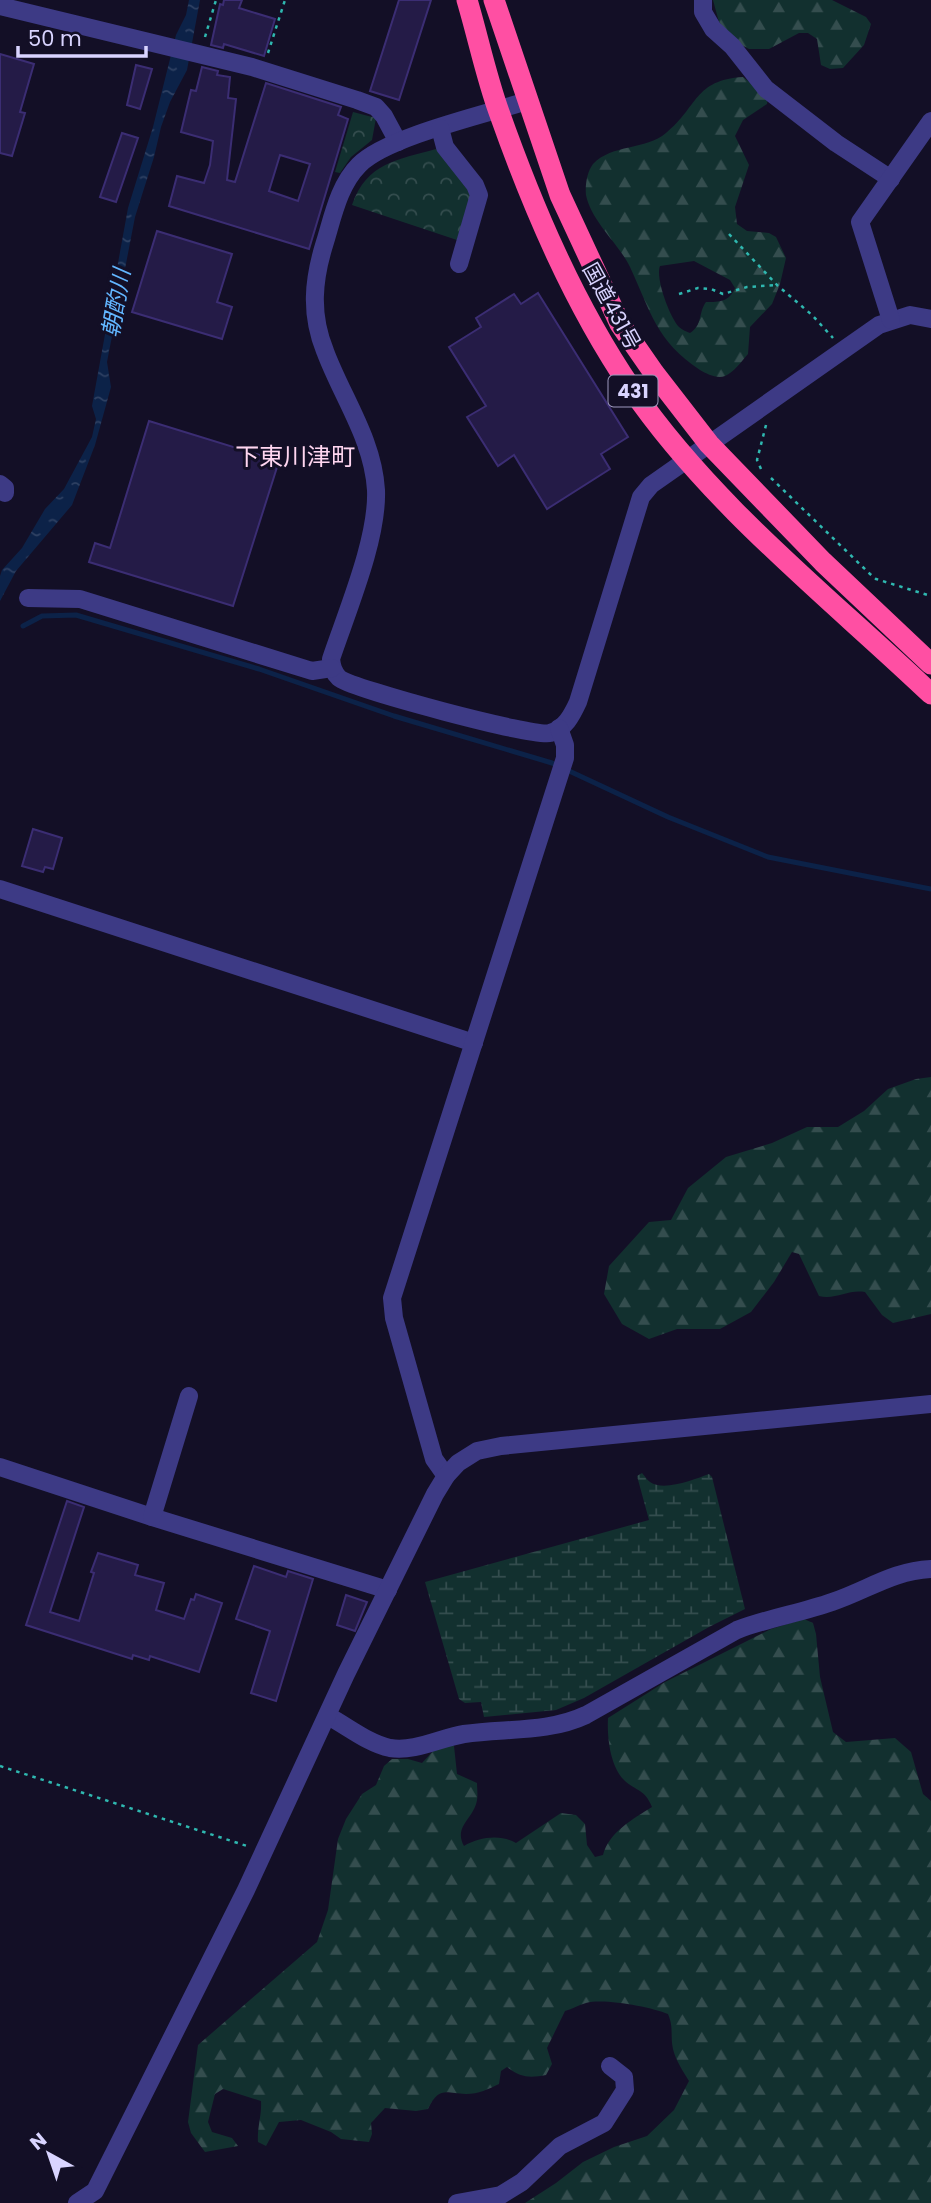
<svg xmlns="http://www.w3.org/2000/svg" width="931" height="2203" font-family="Poppins,'Noto Sans JP',sans-serif">
  <style>
    .forest { fill: url(#forest-firs); fill-rule: evenodd }
    .wetland { fill: url(#wetland-marsh) }
    .park { fill: url(#park-crowns) }
    .water { fill: url(#water-ripples) }
    .lines { fill: none; stroke-linecap: round; stroke-linejoin: round }
    .stream { stroke: #0c2248; stroke-width: 5 }
    .building { fill: #241b47; stroke: #3b2d73; stroke-width: 2; fill-rule: evenodd }
    .path { stroke: #2fb8b0; stroke-width: 2.5; stroke-dasharray: 3.5 5; stroke-linecap: butt }
    .minor { stroke: #3d3a85; stroke-width: 18 }
    .highway { stroke: #ff4fa3; stroke-width: 21 }
    .labels { text-anchor: middle; dominant-baseline: central; stroke-width: 6; stroke-linejoin: round; paint-order: stroke }
    .shield { fill: #130f26; stroke: #9e99be; stroke-width: 2 }
    .shield-label { font-size: 19px; font-weight: bold; fill: #d9d4ff }
    .street-label { font-size: 21px; fill: #d9d4ff; stroke: #130f26 }
    .water-label { font-size: 23px; font-style: italic; fill: #62b6ff; stroke: #130f26 }
    .quarter-label { font-size: 24px; fill: #ffd6f0; stroke: #130f26 }
  </style>
  <defs>
    <pattern id="forest-firs" width="22" height="20" patternUnits="userSpaceOnUse" patternTransform="scale(1.75)"><rect width="22" height="20" fill="#12302f"/><path d="M5 1l3.5 6h-7zM16 11l3.5 6h-7z" fill="#344d4e"/></pattern>
    <pattern id="wetland-marsh" width="20" height="14" patternUnits="userSpaceOnUse" patternTransform="scale(1.75)"><rect width="20" height="14" fill="#12302f"/><path d="M1 5h8M5 5V1M11 12h8M15 12V8" fill="none" stroke="#344d4e"/></pattern>
    <pattern id="park-crowns" width="20" height="18" patternUnits="userSpaceOnUse" patternTransform="scale(1.75)"><rect width="20" height="18" fill="#12302f"/><path d="M2 6a3 3 0 1 1 6 0M12 15a3 3 0 1 1 6 0" fill="none" stroke="#344d4e"/></pattern>
    <pattern id="water-ripples" width="26" height="14" patternUnits="userSpaceOnUse" patternTransform="scale(1.75)"><rect width="26" height="14" fill="#0c2248"/><path d="M2 4q2-2 4 0t4 0M15 11q2-2 4 0t4 0" fill="none" stroke="#2f4163"/></pattern>
  </defs>
  <rect width="100%" height="100%" fill="#130f26"/>
  <g class="forest">
    <path d="M713 0H832L866 17 871 24 864 45 843 68 830 69 821 65 817 39 808 33H799L769 49H749L734 41 719 22Z"/>
    <path d="M743 77 768 96 767 104 743 120 735 136 749 165 735 207 737 224 747 231 769 233 776 237 786 258 780 284 772 304 750 327 748 354C741 362 734 372 725 376 717 379 707 374 700 370 656 341 651 312 630 267 619 244 591 221 586 195 585 185 587 172 593 164 612 144 646 150 666 133 698 107 694 80 743 77ZM694 261 730 280 735 288C729 302 720 302 706 302 698 313 703 325 690 333 687 332 682 330 679 327 670 318 655 278 660 266Z"/>
    <path d="M931 1077V1314L893 1323 882 1315 865 1292C848 1289 836 1300 819 1296L799 1254 792 1252 774 1282 751 1312 720 1329H677L649 1339 622 1324 604 1294 609 1266 649 1222 671 1220 688 1188 726 1157 772 1143 807 1127H838L864 1111 888 1089 916 1079Z"/>
    <path d="M804 1619 813 1623 816 1634 820 1677 833 1732 846 1742 895 1738 911 1752 923 1794 931 1801V2203H525L556 2183 583 2162 614 2147 647 2136 674 2110 689 2081C683 2071 676 2061 673 2049 670 2035 674 2028 668 2014 651 2007 604 1998 586 2003 579 2005 572 2009 565 2011L547 2048 552 2064 546 2075C530 2078 521 2078 507 2067L501 2071 499 2084C489 2089 478 2094 466 2094 445 2093 439 2086 428 2109L416 2111 385 2108 371 2123 372 2134 369 2142 341 2139 331 2132 301 2120 279 2122 266 2146 258 2142C257 2127 262 2115 261 2101L223 2089 215 2094 208 2122 212 2132 232 2138 238 2146 205 2152 191 2133 188 2122 198 2045 317 1942 328 1910 338 1839 346 1819 362 1794 376 1785 384 1766 392 1759H408L422 1763 435 1749 446 1743 454 1746 457 1774 477 1783C477 1788 478 1795 477 1800 474 1819 453 1826 464 1846 479 1837 501 1834 516 1843L561 1813 576 1815 585 1824 587 1845 595 1857 603 1855C609 1832 633 1819 652 1807 645 1789 636 1791 625 1781 610 1767 607 1737 608 1718L665 1682 771 1629Z"/>
  </g>
  <path class="wetland" d="M642 1473C645 1476 647 1480 650 1482 664 1492 695 1479 709 1474L712 1477 745 1609 709 1627 584 1698 556 1710 484 1717 481 1702 465 1703 459 1699 425 1582 649 1520 637 1476Z"/>
  <g class="park">
    <path d="M353 112 376 118 372 140 351 157 340 173 335 172Z"/>
    <path d="M436 149 472 193 457 240 352 205C367 162 398 160 436 149Z"/>
  </g>
  <path class="water" d="M189 0H200L187 70 170 102 161 127 154 157 135 217 107 362 111 387 95 445 72 505 16 571 0 601V576L2 570 22 548 45 509 64 489 92 437 96 419 92 406 128 208 153 127 176 35 186 15Z"/>
  <g class="lines">
    <path class="stream" d="M23 626 42 616 76 615 259 669 394 716 552 763 668 817 768 857 931 889"/>
  </g>
  <g class="building">
    <path d="M224 0H242L239 8 275 19 264 56 224 44 223 48 211 45 220 4 223 5Z"/>
    <path d="M399 0H431L399 100 370 91Z"/>
    <path d="M0 54 34 64 20 112 25 113 12 156 0 153Z"/>
    <path d="M136 65 152 69 140 109 127 105Z"/>
    <path d="M202 67 218 71 217 75 230 77 228 98 236 99 227 180 235 182 266 83 341 107 338 115 348 119 309 249 169 206 177 176 204 183 210 165 213 141 181 132 191 90 196 91ZM280 155 310 164 298 201 269 191Z"/>
    <path d="M122 133 138 138 116 202 100 197Z"/>
    <path d="M157 231 232 254 217 302 232 307 222 339 132 312Z"/>
    <path d="M538 293 628 437 601 454 610 469 547 509 514 455 498 466 467 417 486 406 449 347 481 327 476 318 514 294 521 304Z"/>
    <path d="M149 421 279 461 233 606 89 562 95 543 110 548Z"/>
    <path d="M33 829 62 838 53 869 45 867 43 872 22 866Z"/>
    <path d="M67 1501 84 1507 50 1612 79 1621 94 1573 91 1572 98 1553 138 1565 135 1575 164 1583 156 1610 184 1619 191 1599 194 1600 196 1594 222 1603 199 1672 150 1656 149 1660 133 1655 132 1659 26 1625Z"/>
    <path d="M254 1566 286 1577 288 1571 313 1579 276 1701 251 1693 270 1631 236 1619Z"/>
    <path d="M346 1595 367 1602 355 1631 337 1625Z"/>
  </g>
  <g class="lines">
    <g class="path">
      <path d="M205 37 216 0"/>
      <path d="M268 53 285 0"/>
      <path d="M729 234 777 285 812 315 833 338"/>
      <path d="M679 294 698 288 711 289 723 294 747 287 777 285"/>
      <path d="M761 469 757 460 766 425"/>
      <path d="M771 478 870 574 876 579 931 596"/>
      <path d="M0 1766 247 1846"/>
    </g>
    <g class="minor">
      <path d="M703 0V12L713 29 732 46 766 89 836 143 891 179"/>
      <path d="M0 6 252 67 357 100 376 107 384 116 398 142"/>
      <path d="M527 101C486 114 386 137 359 165 339 185 333 216 325 242 313 280 310 314 325 351 342 397 373 439 376 490 378 539 347 611 331 659 332 666 333 672 339 678 352 689 535 738 550 733 565 729 572 715 578 702L641 497 651 485 879 325 910 315 931 319"/>
      <path d="M440 128 445 147 475 185 479 195 459 264"/>
      <path d="M891 320 860 222 931 121"/>
      <path d="M0 484 5 488V493"/>
      <path d="M28 598 80 599 312 671 332 668"/>
      <path d="M0 889 474 1043"/>
      <path d="M0 1467 152 1517 388 1590"/>
      <path d="M446 1476 434 1459 394 1318 392 1298 565 758V745L559 728"/>
      <path d="M152 1517 189 1396"/>
      <path d="M328 1716C347 1726 369 1744 390 1748 415 1752 440 1738 464 1734 504 1728 548 1733 586 1715L737 1630C768 1618 801 1613 832 1602 868 1590 892 1571 931 1569"/>
      <path d="M77 2203 95 2191 246 1890 346 1674 435 1494 446 1476 458 1463 477 1451 501 1446 931 1404"/>
      <path d="M457 2203 501 2195 522 2182 560 2146 604 2123 625 2090 624 2077 610 2066"/>
    </g>
    <g class="highway">
      <path d="M467 0C478 37 486 76 499 112 533 208 574 304 631 388 712 506 829 597 931 694"/>
      <path d="M494 0 560 195 620 324 654 373 709 444 823 562 931 664"/>
    </g>
  </g>
  <g class="labels">
    <rect class="shield" x="608.5" y="375.5" width="49" height="31" rx="5"/>
    <g class="shield-label">
      <text x="633" y="391">431</text>
    </g>
    <g class="street-label">
      <text transform="translate(612 306) rotate(61)">国道431号</text>
    </g>
    <g class="water-label">
      <text transform="translate(116 303) rotate(-80)">朝酌川</text>
    </g>
    <g class="quarter-label">
      <text x="295" y="456">下東川津町</text>
    </g>
  </g>
  <g transform="translate(49 2154) rotate(320)" stroke="#130f26" stroke-width="5" paint-order="stroke">
  <path d="M0-5L12 26L0 18L-12 26Z" fill="#d9d4ff"/>
  <text y="-10" font-size="19" font-weight="bold" text-anchor="middle" fill="#d9d4ff">N</text>
  </g>
  <path d="M18 46v10h128v-10" fill="none" stroke="#d9d4ff" stroke-width="3.5"/>
  <text x="28" y="46" font-size="21" fill="#d9d4ff" stroke="#130f26" stroke-width="5" paint-order="stroke">50 m</text>
</svg>
